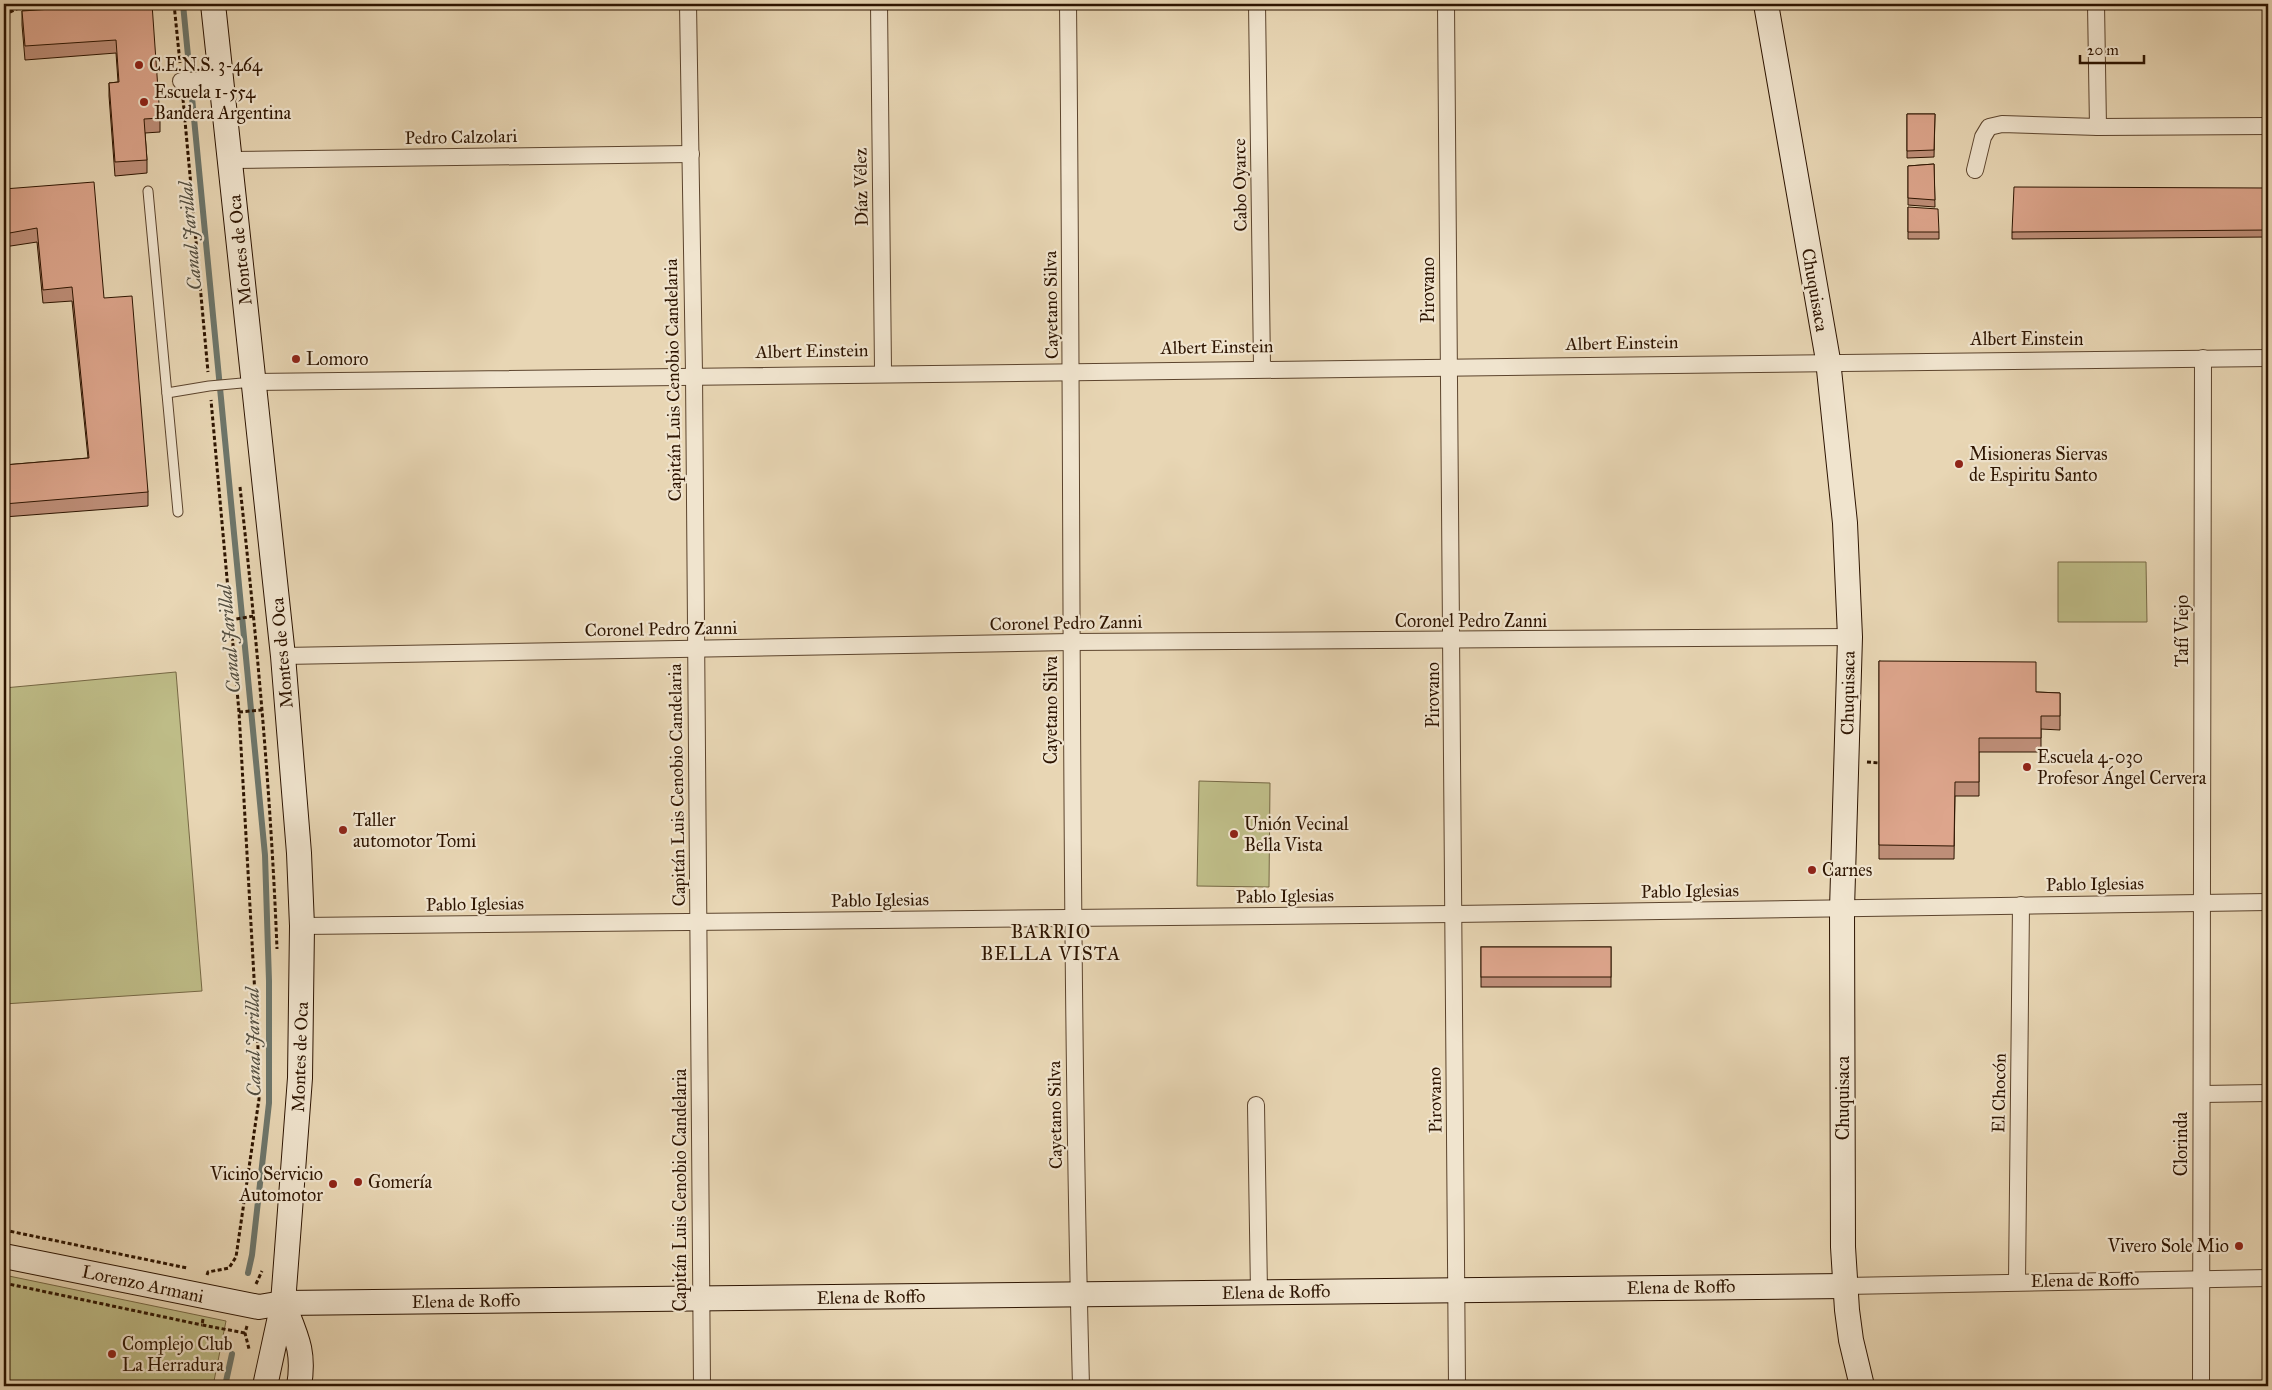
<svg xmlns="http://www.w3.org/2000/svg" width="2272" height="1390" font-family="'IM FELL Great Primer',serif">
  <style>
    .green { fill: #bebc87; stroke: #766844 }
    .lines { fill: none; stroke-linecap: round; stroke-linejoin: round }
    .stream { stroke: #6d766b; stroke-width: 6 }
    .lane-casing { stroke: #5c442d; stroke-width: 11 }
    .street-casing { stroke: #5c442d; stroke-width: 18 }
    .secondary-casing { stroke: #2d1400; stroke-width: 26 }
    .path { stroke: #2d1400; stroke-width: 3; stroke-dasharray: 4 2.5; stroke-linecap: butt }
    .lane { stroke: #f0e4ce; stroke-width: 9 }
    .street { stroke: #f0e4ce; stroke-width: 16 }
    .secondary { stroke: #f0e4ce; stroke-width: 24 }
    .wall { fill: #be8e78; stroke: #2d1400 }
    .building { fill: #dda58c; stroke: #2d1400 }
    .poi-dot { fill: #8f2418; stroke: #f0e4ce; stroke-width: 2 }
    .labels { text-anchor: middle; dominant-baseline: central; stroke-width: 4.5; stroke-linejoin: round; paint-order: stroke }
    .poi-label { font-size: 18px; fill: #2d1400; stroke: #f0e4ce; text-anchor: start }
    .street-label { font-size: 18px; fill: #2d1400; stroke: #f0e4ce }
    .water-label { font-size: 19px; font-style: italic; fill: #524d3f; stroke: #f0e4ce }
    .neighbourhood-label { font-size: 19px; letter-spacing: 1px; fill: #2d1400; stroke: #f0e4ce }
  </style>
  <rect width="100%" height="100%" fill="#e8d6b4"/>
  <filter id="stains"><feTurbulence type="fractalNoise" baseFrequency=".004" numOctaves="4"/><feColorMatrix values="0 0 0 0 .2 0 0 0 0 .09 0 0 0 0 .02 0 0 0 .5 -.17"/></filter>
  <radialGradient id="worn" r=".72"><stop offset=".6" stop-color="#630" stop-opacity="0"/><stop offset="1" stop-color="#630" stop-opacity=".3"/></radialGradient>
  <g class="green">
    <path d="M2058 562H2146L2147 622H2058Z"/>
    <path d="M176 672 202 991 4 1004V688Z"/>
    <path d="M1199 781 1270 783 1269 887 1197 886Z"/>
    <path d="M4 1275 226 1321 213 1386H4Z"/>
  </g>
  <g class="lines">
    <g class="stream">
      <path d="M183 4 265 855 269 981V1103L252 1255 248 1273"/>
      <path d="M225 1386 232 1354"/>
    </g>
    <defs>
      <g id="lane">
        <path d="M148 191 178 512"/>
        <path d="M167 393 209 386 253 382"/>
      </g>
      <g id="street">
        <path d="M688 4 694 373 702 1386"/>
        <path d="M879 4 883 370"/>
        <path d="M1068 4C1073 465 1069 925 1081 1386"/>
        <path d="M1257 4 1262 366"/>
        <path d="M1446 4 1457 1386"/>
        <path d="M2096 4 2098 127"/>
        <path d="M181 81 221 80"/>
        <path d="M231 160 691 154"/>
        <path d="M1975 170 1983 137 1989 127 2002 124 2098 127 2268 126"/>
        <path d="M253 382C925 368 1597 360 2268 358"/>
        <path d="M283 656 1071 642 1850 637"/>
        <path d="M302 926 1453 914 2268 902"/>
        <path d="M2202 1094 2268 1093"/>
        <path d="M1256 1105 1259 1292"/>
        <path d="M2017 1282 2021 905"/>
        <path d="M1845 1286 2268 1278"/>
        <path d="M2201 1386 2203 358"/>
      </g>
      <g id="secondary">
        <path d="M213 4 283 656 299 853 302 926 300 1078 283 1303 265 1386"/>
        <path d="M1766 4 1828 360 1845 523 1850 637 1842 909 1843 1247 1847 1310 1851 1340 1862 1386"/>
        <path d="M4 1256 259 1307 283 1303 1845 1286"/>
        <path d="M283 1303C296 1336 305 1351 299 1386"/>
      </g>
    </defs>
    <use href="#lane" class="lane-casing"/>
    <use href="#street" class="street-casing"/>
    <use href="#secondary" class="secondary-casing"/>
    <g class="path">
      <path d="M174 4 180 63"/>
      <path d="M4 15 27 4"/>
      <path d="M183 99 208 372"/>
      <path d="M240 487C257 641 271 795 277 949"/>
      <path d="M230 620 254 616"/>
      <path d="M239 712 262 710"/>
      <path d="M1867 762 1879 763"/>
      <path d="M4 1230 187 1268"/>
      <path d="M207 1275 208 1272 229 1268 236 1257 259 1099V1066L239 712 211 400"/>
      <path d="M4 1283 202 1325"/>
      <path d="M256 1284 262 1271"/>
      <path d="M203 1319 202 1325 245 1333"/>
      <path d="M247 1326 245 1333 249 1349"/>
    </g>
    <use href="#lane" class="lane"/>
    <use href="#street" class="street"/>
    <use href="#secondary" class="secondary"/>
  </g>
  <g class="wall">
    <path d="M127 4 160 118V132L145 133 147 160V173L115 176 109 96V83L118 82 116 53 25 60 22 25V11Z"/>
    <path d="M1907 114H1935L1934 157 1907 158Z"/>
    <path d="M1934 164 1935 207 1908 205V166Z"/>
    <path d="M2268 188V237L2012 239V232Z"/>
    <path d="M4 189 104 298 148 492V506L4 517V465L88 458 72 301 43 303 37 242 4 247Z"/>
    <path d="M1908 207 1939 232V239H1908Z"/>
    <path d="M1879 661 2036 692 2060 693V730L2041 729V752H1979V796H1955L1954 859H1879Z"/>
    <rect x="1481" y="947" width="130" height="40"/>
  </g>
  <g class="building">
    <path d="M127 4H152L160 118 144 119 147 160 115 162 109 83 119 82 116 40 25 46 22 11Z"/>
    <path d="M1907 114H1935L1934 150 1907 151Z"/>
    <path d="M1934 164 1935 200 1908 198V166Z"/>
    <path d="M94 182 104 298 132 296 148 492 4 504V465L89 458 72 287 43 290 37 228 4 234V189Z"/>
    <path d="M2014 187 2268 188V230L2012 232Z"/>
    <path d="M1908 207 1938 209 1939 232H1908Z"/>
    <path d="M1879 661 2036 662V692L2060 693V716H2041V738H1979V782H1955L1954 846 1879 845Z"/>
    <rect x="1481" y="947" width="130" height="30"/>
  </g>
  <g class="poi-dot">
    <circle cx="139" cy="65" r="5"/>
    <circle cx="144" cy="102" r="5"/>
    <circle cx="296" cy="359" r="5"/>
    <circle cx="1959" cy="464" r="5"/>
    <circle cx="2027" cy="767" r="5"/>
    <circle cx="343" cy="830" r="5"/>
    <circle cx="1234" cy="834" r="5"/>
    <circle cx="1812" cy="870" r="5"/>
    <circle cx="358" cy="1182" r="5"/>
    <circle cx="333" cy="1184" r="5"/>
    <circle cx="2239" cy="1246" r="5"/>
    <circle cx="112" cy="1354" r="5"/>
  </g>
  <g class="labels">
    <g class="poi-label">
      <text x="149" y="65">C.E.N.S. 3-464</text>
      <text x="154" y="92">Escuela 1-554<tspan x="154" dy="21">Bandera Argentina</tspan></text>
      <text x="306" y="359">Lomoro</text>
      <text x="1969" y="454">Misioneras Siervas<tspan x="1969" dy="21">de Espiritu Santo</tspan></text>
      <text x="2037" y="757">Escuela 4-030<tspan x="2037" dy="21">Profesor Ángel Cervera</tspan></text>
      <text x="353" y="820">Taller<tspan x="353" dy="21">automotor Tomi</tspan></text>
      <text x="1244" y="824">Unión Vecinal<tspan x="1244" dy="21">Bella Vista</tspan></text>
      <text x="1822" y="870">Carnes</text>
      <text x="323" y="1174" text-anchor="end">Vicino Servicio<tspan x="323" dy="21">Automotor</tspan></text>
      <text x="368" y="1182">Gomería</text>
      <text x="2229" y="1246" text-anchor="end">Vivero Sole Mio</text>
      <text x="122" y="1344">Complejo Club<tspan x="122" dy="21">La Herradura</tspan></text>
    </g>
    <g class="street-label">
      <text transform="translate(461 137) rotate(-1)">Pedro Calzolari</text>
      <text transform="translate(1240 185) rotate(-91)">Cabo Oyarce</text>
      <text transform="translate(861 187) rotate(-91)">Díaz Vélez</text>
      <text transform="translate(240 250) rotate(-96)">Montes de Oca</text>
      <text transform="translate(1428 290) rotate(-90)">Pirovano</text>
      <text transform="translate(1815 290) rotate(80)">Chuquisaca</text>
      <text transform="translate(1051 305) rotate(-91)">Cayetano Silva</text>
      <text x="2027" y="339">Albert Einstein</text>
      <text transform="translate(1622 343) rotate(-1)">Albert Einstein</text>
      <text transform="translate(1217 347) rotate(-1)">Albert Einstein</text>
      <text transform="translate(812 351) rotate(-1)">Albert Einstein</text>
      <text transform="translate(673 380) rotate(-91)">Capitán Luis Cenobio Candelaria</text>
      <text x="1471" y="621">Coronel Pedro Zanni</text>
      <text transform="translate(1066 623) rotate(-1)">Coronel Pedro Zanni</text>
      <text transform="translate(661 629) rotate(-1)">Coronel Pedro Zanni</text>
      <text transform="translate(2182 631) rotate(-90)">Tafí Viejo</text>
      <text transform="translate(282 653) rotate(-95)">Montes de Oca</text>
      <text transform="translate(1848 693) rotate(-89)">Chuquisaca</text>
      <text transform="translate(1433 695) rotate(-90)">Pirovano</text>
      <text transform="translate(1051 710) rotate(-90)">Cayetano Silva</text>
      <text transform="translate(677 785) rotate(-91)">Capitán Luis Cenobio Candelaria</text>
      <text transform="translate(2095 884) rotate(-1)">Pablo Iglesias</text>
      <text transform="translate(1690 891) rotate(-1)">Pablo Iglesias</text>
      <text transform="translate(1285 896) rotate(-1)">Pablo Iglesias</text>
      <text transform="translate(880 900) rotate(-1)">Pablo Iglesias</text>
      <text transform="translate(475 904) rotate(-1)">Pablo Iglesias</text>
      <text transform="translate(300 1057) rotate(-88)">Montes de Oca</text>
      <text transform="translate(1999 1093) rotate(-89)">El Chocón</text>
      <text transform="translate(1843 1098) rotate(-90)">Chuquisaca</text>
      <text transform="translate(1435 1100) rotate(-91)">Pirovano</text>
      <text transform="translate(1055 1115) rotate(-91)">Cayetano Silva</text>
      <text transform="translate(2181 1144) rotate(-90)">Clorinda</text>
      <text transform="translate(680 1190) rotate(-90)">Capitán Luis Cenobio Candelaria</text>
      <text transform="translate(2085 1280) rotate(-1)">Elena de Roffo</text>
      <text transform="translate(143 1284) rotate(12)">Lorenzo Armani</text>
      <text transform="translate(1681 1287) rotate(-1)">Elena de Roffo</text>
      <text transform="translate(1276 1292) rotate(-1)">Elena de Roffo</text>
      <text transform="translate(871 1297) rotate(-1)">Elena de Roffo</text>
      <text transform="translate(466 1301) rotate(-1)">Elena de Roffo</text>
    </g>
    <g class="water-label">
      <text transform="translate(190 236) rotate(-95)">Canal Jarillal</text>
      <text transform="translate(229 639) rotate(-95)">Canal Jarillal</text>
      <text transform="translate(253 1042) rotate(-91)">Canal Jarillal</text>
    </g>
    <g class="neighbourhood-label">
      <text x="1051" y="931">BARRIO<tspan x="1051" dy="22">BELLA VISTA</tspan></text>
    </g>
  </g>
  <rect width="2272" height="1390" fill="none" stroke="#e8d6b4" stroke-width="20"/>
  <rect x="5" y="5" width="2262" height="1380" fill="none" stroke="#2d1400" stroke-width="2.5"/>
  <rect x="10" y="10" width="2252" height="1370" fill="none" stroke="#2d1400"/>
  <path d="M2080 55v8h64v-8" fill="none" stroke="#2d1400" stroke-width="2.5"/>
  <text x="2087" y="55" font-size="15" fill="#2d1400" stroke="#f0e4ce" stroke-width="4" paint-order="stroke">20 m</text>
  <rect width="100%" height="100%" filter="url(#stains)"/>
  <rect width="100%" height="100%" fill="url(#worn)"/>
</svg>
